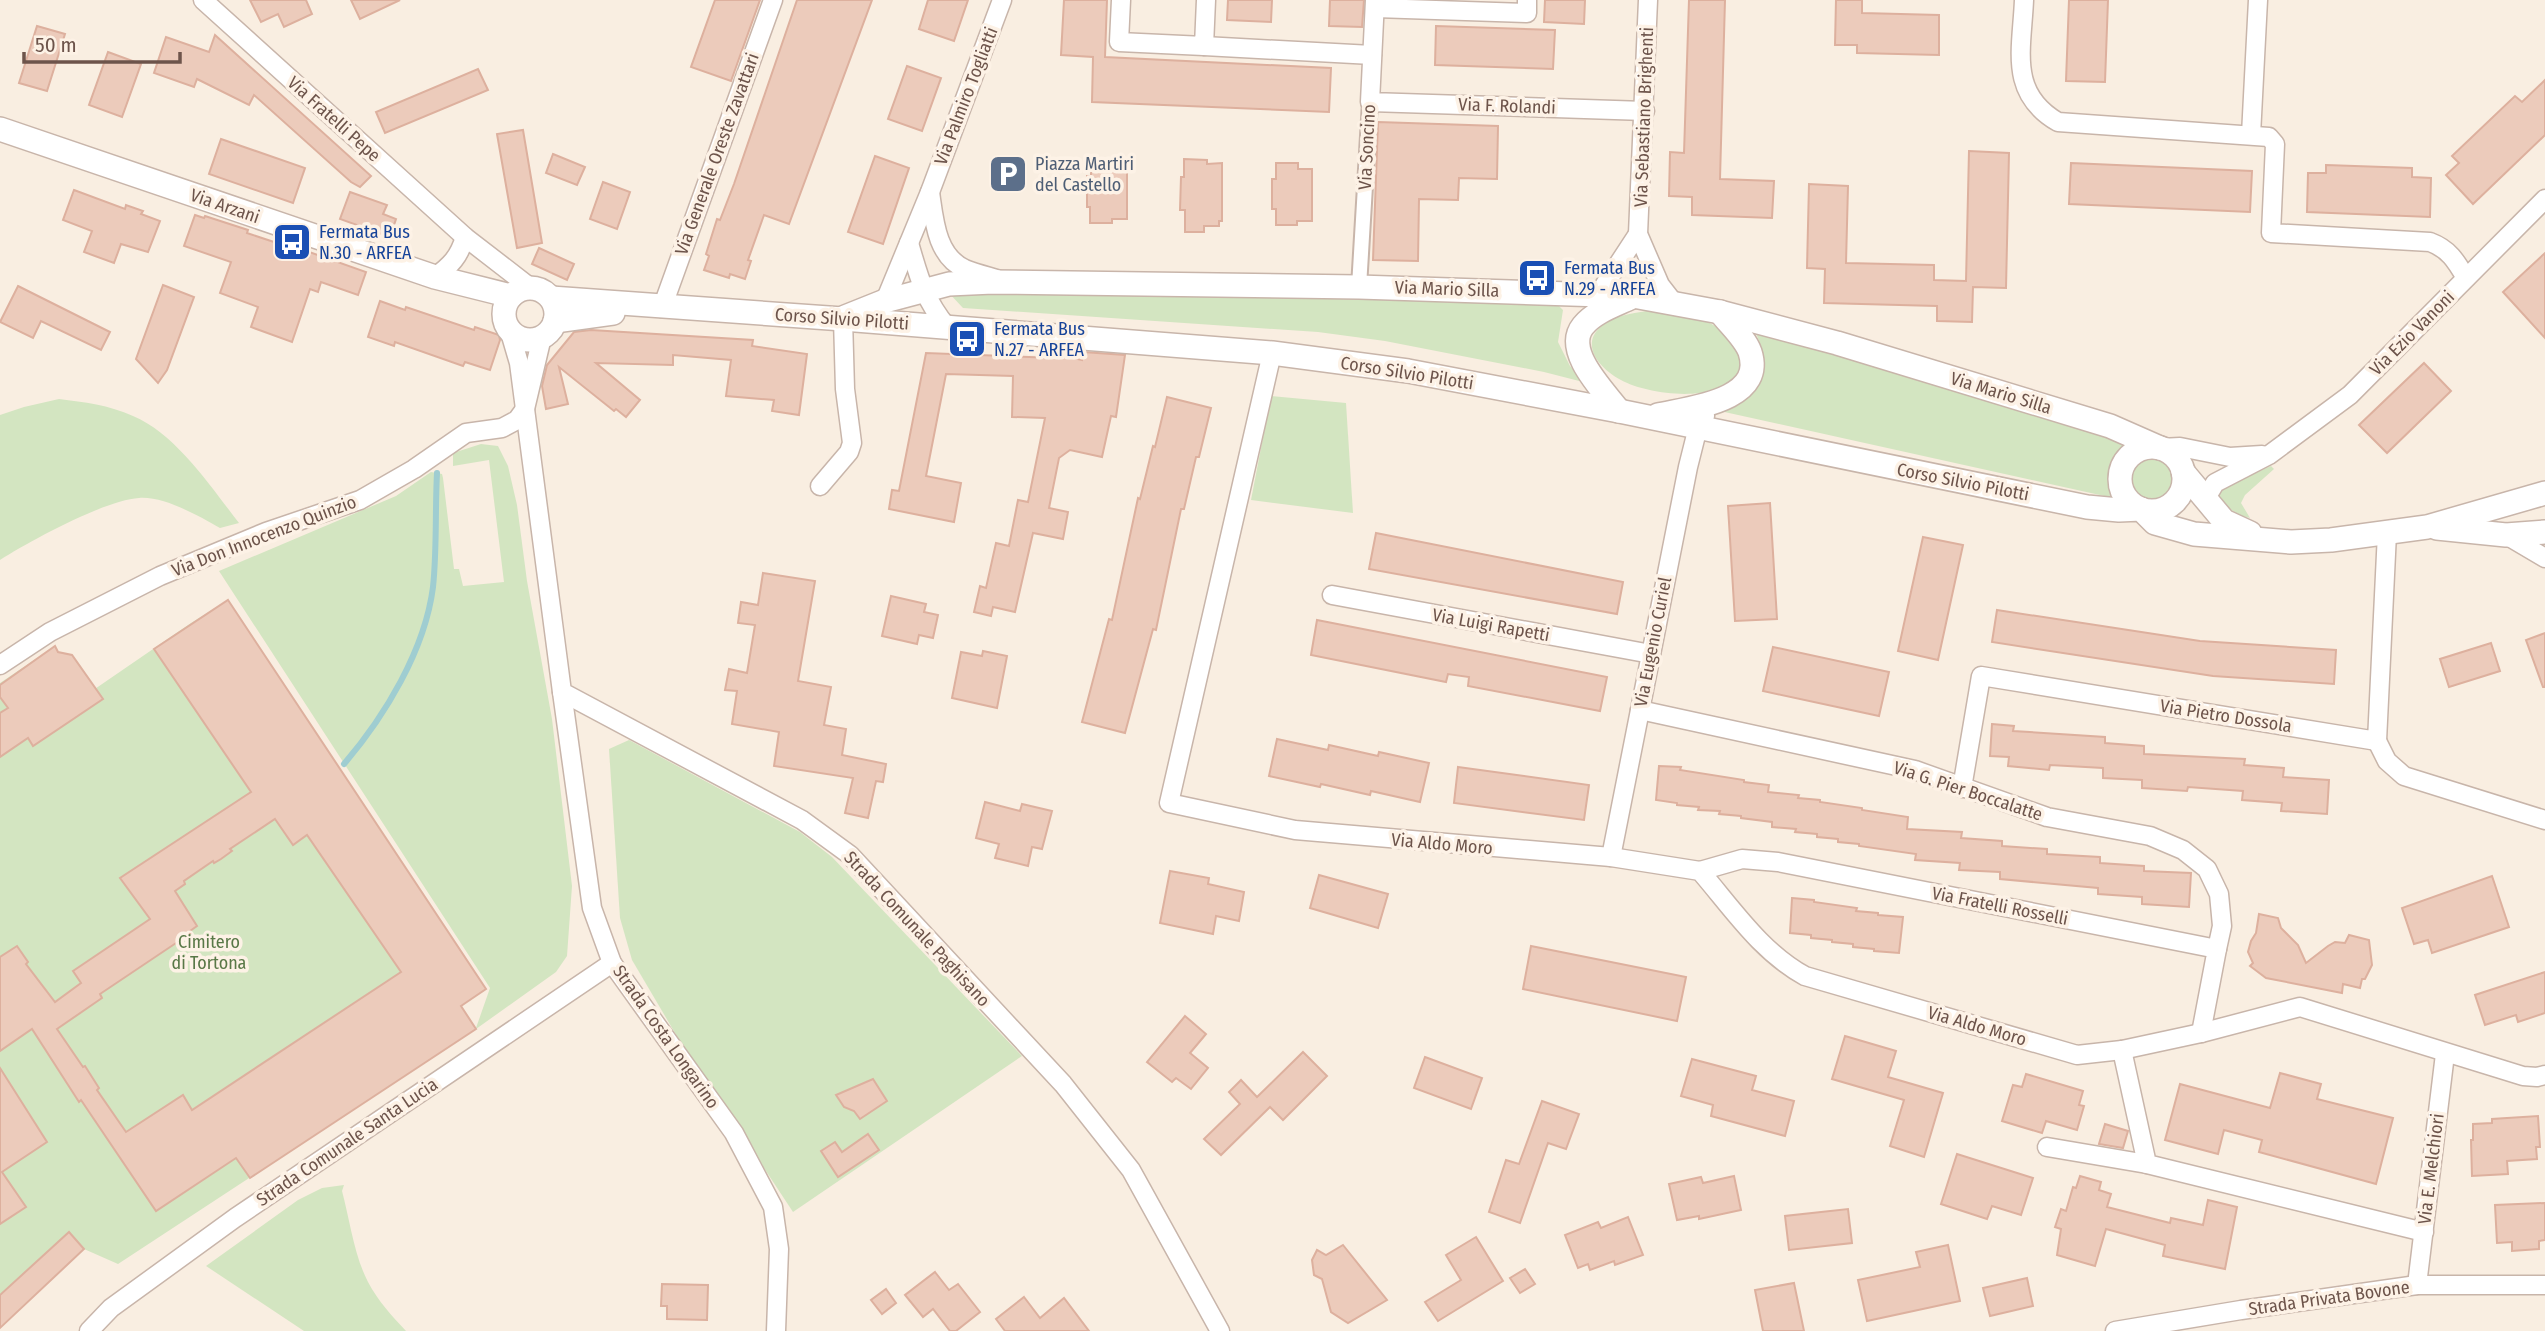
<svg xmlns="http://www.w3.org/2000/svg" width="2545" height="1331" font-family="'Fira Sans Condensed',sans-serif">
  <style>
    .green { fill: #d3e5c1 }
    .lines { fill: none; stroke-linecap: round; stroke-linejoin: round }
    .stream { stroke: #9fcdd1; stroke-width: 6 }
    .building { fill: #eccbbb; stroke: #ddb09e; stroke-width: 2; fill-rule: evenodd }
    .pedestrian-casing { stroke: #c8b5aa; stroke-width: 18 }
    .minor-casing { stroke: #c8b5aa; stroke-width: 21 }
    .tertiary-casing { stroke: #c8b5aa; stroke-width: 26 }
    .pedestrian { stroke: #fff; stroke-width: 14 }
    .minor { stroke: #fff; stroke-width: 18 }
    .tertiary { stroke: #fff; stroke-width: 23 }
    .labels { text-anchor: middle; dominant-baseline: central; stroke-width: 7; stroke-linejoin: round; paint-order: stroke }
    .street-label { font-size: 18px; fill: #6d544b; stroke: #fdf2e6 }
    .service-label { font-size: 18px; fill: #4e5e75; stroke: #fdf2e6; text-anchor: start }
    .transit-label { font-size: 18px; fill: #164399; stroke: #fdf2e6; text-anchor: start }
    .park-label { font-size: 18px; fill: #597847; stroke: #fdf2e6 }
  </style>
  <rect width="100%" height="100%" fill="#f9eee1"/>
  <g class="green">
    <path d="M948 292 1556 303 1563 310 1558 342 1570 366 1587 383 1544 372 1385 341 1318 332 963 308Z"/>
    <path d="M1653 310C1693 313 1713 319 1742 348 1742 357 1743 366 1738 374 1718 404 1648 395 1621 380 1598 368 1577 341 1606 323 1619 314 1637 313 1653 310Z"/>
    <path d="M1753 328 2132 441C2114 461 2104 473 2118 499L1720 411C1761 402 1773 362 1753 328Z"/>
    <path d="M1271 396 1346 403 1353 513 1251 500Z"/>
    <path d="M59 399C84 402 109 405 133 416 176 434 211 487 239 523L220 528C199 516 164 496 139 498 105 500 30 541 0 560V415L24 407Z"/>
    <path d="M481 444 498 446 508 466 517 505 527 581 552 719 572 886 567 956 556 972 476 1029 118 1264 84 1249 0 1328V683L55 646 58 652 72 655 87 676 86 689 89 693 191 623 228 600 486 989 461 1006 476 1028 490 988 219 571 396 496 431 472 442 474 443 478 454 569H459L463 586 504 582 489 460 453 466V453Z"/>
    <circle cx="2153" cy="477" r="23"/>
    <path d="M2271 466 2274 469 2245 495 2241 503 2250 518 2239 515 2218 501 2217 494 2224 487Z"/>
    <path d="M629 740 800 832 832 857 1022 1056 793 1212 675 1033 632 960 620 918 609 749Z"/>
    <path d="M344 1185 342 1191C350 1221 354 1255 368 1282 378 1301 392 1316 406 1331H304L206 1266 298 1200 322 1188Z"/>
  </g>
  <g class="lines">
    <path class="stream" d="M344 764C385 716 425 650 433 587 437 550 435 510 437 473"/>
  </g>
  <g class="building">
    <path d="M250 0H306L312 14 284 27 278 14 261 22Z"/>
    <path d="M351 0H400L360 19Z"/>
    <path d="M715 0H760L731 81 691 67Z"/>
    <path d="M797 0H872L789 224 764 215 748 260 751 261 745 279 730 274 729 278 704 270 709 256 706 254 717 219 720 220 734 184Z"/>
    <path d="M928 0H968L954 41 919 29Z"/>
    <path d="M1064 0H1107L1105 57 1331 68 1329 112 1092 102 1093 57 1061 55Z"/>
    <path d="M1228 0H1272L1271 22 1227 20Z"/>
    <path d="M1330 0H1364L1362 27 1329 26Z"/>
    <path d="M1545 0H1585L1584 24 1544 22Z"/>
    <path d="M1689 0H1725L1720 179 1774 181 1772 218 1692 215V197L1669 196 1670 152 1684 153Z"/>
    <path d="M1836 0H1862V13L1939 15V55L1857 53V45H1835Z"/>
    <path d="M2069 0H2108L2105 82 2066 81Z"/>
    <path d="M37 26 65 34 47 91 19 83Z"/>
    <path d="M1436 26 1555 30 1553 69 1435 65Z"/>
    <path d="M215 35 371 176 360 187 351 182 254 95 249 105 197 79 194 87 154 73 166 37 209 52Z"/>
    <path d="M108 52 141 64 122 117 89 105Z"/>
    <path d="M907 66 941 78 922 131 888 119Z"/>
    <path d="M478 69 488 90 385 133 376 112Z"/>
    <path d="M2545 80V135L2473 204 2446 175 2459 163 2452 156 2515 96 2522 102Z"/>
    <path d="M1378 122 1498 126 1497 179 1459 178 1458 200 1419 199 1418 261 1373 260Z"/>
    <path d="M523 130 542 243 517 248 497 134Z"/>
    <path d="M221 139 305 168 293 203 209 174Z"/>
    <path d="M1969 151 2009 153 2006 288 1973 287 1972 322 1937 321V306L1824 303 1825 269 1807 268 1809 184 1848 186 1846 263 1934 265V280L1966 281Z"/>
    <path d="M553 154 585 167 577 185 546 173Z"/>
    <path d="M875 156 909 168 883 244 848 232Z"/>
    <path d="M1184 159 1207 160V164L1222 163V221H1219V226H1204V232H1185V210H1180L1181 177H1184Z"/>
    <path d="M1091 161H1113V167H1127V219H1112V223H1090V207H1087V176H1091Z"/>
    <path d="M1276 163H1298V169H1312V221H1297V225H1276V209H1272V179H1276Z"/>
    <path d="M2071 163 2252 171 2250 212 2069 204Z"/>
    <path d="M2326 165 2412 168V177L2431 178 2430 217 2307 212 2308 173H2326Z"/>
    <path d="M603 182 630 192 617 229 590 219Z"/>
    <path d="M74 190 125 209 126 205 143 211 141 214 160 221 148 252 121 244 114 263 84 252 92 231 63 220Z"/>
    <path d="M350 192 387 205 383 214 396 219 390 237 340 219Z"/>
    <path d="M195 215 204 218 205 216 248 230 247 233 277 243 278 241 366 272 358 295 321 282 318 292 310 289 292 342 251 327 258 307 220 293 231 262 184 246Z"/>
    <path d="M539 248 574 264 567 280 532 264Z"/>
    <path d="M2545 253V338L2503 292Z"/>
    <path d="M163 285 194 297 167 370 158 383 136 359Z"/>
    <path d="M18 286 110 332 101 350 41 321 33 338 0 322Z"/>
    <path d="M380 301 405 310 406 307 474 330 475 327 499 335 500 340 490 370 465 362 463 366 395 342 394 346 368 337Z"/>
    <path d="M591 330 753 340 752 346 807 354 799 415 772 411 774 400 726 396 731 360 673 355V365L596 363 640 400 626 417 616 409 614 411 559 367 568 404 546 409 542 386 547 365 574 332Z"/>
    <path d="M1083 352 1125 355 1116 417 1111 416 1102 457 1070 450 1059 458 1049 508 1068 512 1063 539 1033 533 1015 612 993 607 991 616 974 612 980 586 986 588 996 543 1009 546 1018 500 1028 502 1045 418 1012 417 1013 376 946 374 926 476 961 483 954 522 889 509 892 490 899 491 926 353 1055 358 1056 354 1082 360Z"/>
    <path d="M2424 363 2451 391 2387 453 2359 425Z"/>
    <path d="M1167 397 1211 408 1199 457H1196L1184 509H1181L1156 630 1153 629 1125 733 1082 722 1109 619 1112 620 1138 498 1140 499 1153 446 1155 447Z"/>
    <path d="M1770 503 1777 619 1735 621 1728 506Z"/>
    <path d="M1376 533 1623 582 1617 614 1369 569Z"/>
    <path d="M1923 537 1963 545 1938 660 1898 651Z"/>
    <path d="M763 573 815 581 798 681 831 687 824 725 846 729 842 755 886 764 883 782 876 781 868 818 845 813 853 778 774 766 779 732 732 724 737 691 725 690 729 669 747 673 755 625 738 623 741 602 758 605Z"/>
    <path d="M891 596 926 604 924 612 938 615 933 638 919 635 917 644 882 636Z"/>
    <path d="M228 600 486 989 461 1006 476 1029 250 1178 236 1158 156 1211 81 1100 79 1102 32 1029 0 1051V957L17 946 28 962 26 964 55 1002 81 983 73 971 150 919 120 878 251 792 154 649ZM275 819 293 845 307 835 401 972 192 1110 183 1095 126 1132 97 1090 99 1088 85 1066 83 1067 57 1029 102 998 100 994 191 933 190 931 197 926 175 891 185 884 184 881 213 861 214 863 221 859 232 851 230 849Z"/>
    <path d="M1997 610 2200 641 2336 650 2334 684 2213 676 1992 642Z"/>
    <path d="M1317 620 1607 677 1600 711 1468 686 1469 677 1448 674 1446 682 1311 655Z"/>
    <path d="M2545 633V687H2543L2526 640Z"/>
    <path d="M2491 643 2500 671 2449 687 2440 659Z"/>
    <path d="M55 646 58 652 72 655 103 699 33 746 28 738 0 757V713L8 708 0 697V685Z"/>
    <path d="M1773 647 1889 672 1879 716 1763 691Z"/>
    <path d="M983 651 1007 656 997 708 952 698 961 652 982 656Z"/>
    <path d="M1992 724 2014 726 2013 731 2105 737V743L2144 746V754L2245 759 2244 765 2284 768 2283 777 2329 780 2327 814 2281 811 2282 803 2242 800 2243 791 2188 787 2187 791 2142 788V780L2103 778V768L2050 765 2049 770 2008 766 2009 757 1990 756Z"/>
    <path d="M1277 739 1328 750 1329 745 1378 756 1379 752 1429 763 1420 802 1371 791 1370 795 1321 784 1320 787 1269 776Z"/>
    <path d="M1659 766 1681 767 1680 770 1744 780V782L1769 785 1768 792 1799 795 1798 798 1820 800V802L1862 808V810L1908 817 1907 829 1962 832 1961 838 2002 841V846L2047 849V854L2100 857V863L2144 866V871L2191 873 2189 907 2142 904V897L2098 894V888L2000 879V872L1959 870 1960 863 1915 860 1916 854 1859 846V844L1838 842V839L1817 837V834L1795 832 1796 829 1772 827V822L1741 818V816L1719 814 1720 811 1698 810 1699 807 1677 805V803L1656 800Z"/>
    <path d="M1458 767 1589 785 1584 820 1454 803Z"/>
    <path d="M985 802 1020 811 1022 804 1052 811 1042 849 1032 847 1028 866 995 858 999 844 976 838Z"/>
    <path d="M1170 871 1209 878 1208 884 1244 892 1239 921 1216 916 1213 934 1160 923Z"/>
    <path d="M1319 875 1388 894 1378 928 1310 908Z"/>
    <path d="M2492 876 2509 927 2432 953 2428 940 2414 944 2402 908Z"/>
    <path d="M1792 898 1814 900V902L1857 908 1856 911 1878 913V915L1903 917 1899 953 1874 951V949L1853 947V944L1832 942V940L1811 938V935L1790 933Z"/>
    <path d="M2259 914 2278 918 2281 928 2298 945 2306 963 2328 946 2335 942 2345 943 2349 935 2369 940 2372 965 2365 979H2362L2360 988 2343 984 2342 993 2266 978 2250 966 2253 963 2248 952 2251 941 2256 933Z"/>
    <path d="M1531 946 1686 977 1677 1021 1523 989Z"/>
    <path d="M2545 972V1013L2518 1022 2516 1015 2485 1025 2475 995Z"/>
    <path d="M1185 1016 1206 1034 1190 1053 1208 1068 1191 1089 1176 1078 1172 1082 1147 1062Z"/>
    <path d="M1845 1036 1896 1051 1888 1077 1943 1093 1924 1157 1890 1146 1904 1100 1832 1079Z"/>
    <path d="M1303 1052 1327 1076 1283 1120 1270 1107 1221 1155 1204 1139 1240 1104 1229 1092 1241 1080 1257 1097Z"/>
    <path d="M1425 1057 1482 1078 1471 1109 1414 1088Z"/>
    <path d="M1692 1059 1756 1076 1752 1090 1794 1101 1785 1136 1711 1116 1713 1105 1681 1096Z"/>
    <path d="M0 1068 47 1142 2 1172 26 1207 0 1224Z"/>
    <path d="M2280 1073 2321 1084 2317 1099 2393 1118 2376 1184 2259 1152 2262 1140 2224 1130 2218 1154 2165 1140 2180 1084 2270 1108Z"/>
    <path d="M2026 1074 2083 1091 2079 1105 2084 1106 2077 1130 2046 1121 2042 1133 2002 1121 2013 1085 2022 1087Z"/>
    <path d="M873 1079 887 1101 860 1119 854 1111 844 1107 836 1095Z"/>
    <path d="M1542 1101 1579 1114 1566 1149 1548 1143 1520 1223 1489 1212 1506 1160 1519 1164Z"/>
    <path d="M2538 1116 2540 1147H2536L2537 1159 2507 1161 2508 1174 2472 1176 2471 1140H2473V1124L2492 1123V1119Z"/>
    <path d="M2105 1124 2128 1131 2123 1148 2099 1144Z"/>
    <path d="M868 1134 879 1150 838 1177 821 1151 835 1142 842 1152Z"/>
    <path d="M1957 1154 2033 1178 2021 1215 1992 1206 1987 1219 1941 1204Z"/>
    <path d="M1734 1176 1741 1210 1699 1219V1216L1677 1220 1669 1184 1701 1177 1703 1183Z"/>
    <path d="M2080 1176 2101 1182 2099 1190 2111 1194 2107 1207 2170 1223 2171 1218 2203 1225 2208 1200 2237 1207 2225 1269 2163 1256 2165 1245 2106 1229 2095 1266 2057 1255 2061 1229 2055 1227 2061 1209 2066 1211 2073 1187 2076 1188Z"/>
    <path d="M2545 1203V1240L2539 1241V1249L2512 1251V1242L2497 1243 2495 1205Z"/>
    <path d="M1848 1209 1852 1243 1789 1250 1785 1216Z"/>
    <path d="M1628 1217 1643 1255 1615 1265 1614 1261 1590 1270 1588 1264 1578 1268 1565 1235 1598 1222 1601 1228Z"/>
    <path d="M69 1232 84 1249 0 1328V1295Z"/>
    <path d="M1476 1237 1503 1281 1438 1321 1425 1302 1461 1280 1446 1255Z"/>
    <path d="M1343 1245 1387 1300 1348 1323 1331 1312 1322 1279 1314 1275 1312 1260 1317 1250 1326 1255Z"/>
    <path d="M1948 1245 1960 1301 1867 1321 1858 1280 1920 1267 1916 1252Z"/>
    <path d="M1525 1269 1535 1284 1520 1293 1510 1278Z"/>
    <path d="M935 1272 949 1290 958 1284 980 1312 956 1331H950L933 1309 923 1317 905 1295Z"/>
    <path d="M2027 1278 2033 1306 1990 1316 1983 1288Z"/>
    <path d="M1794 1283 1804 1331H1763L1755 1290Z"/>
    <path d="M662 1284 708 1285 707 1320 667 1319V1306H661Z"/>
    <path d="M886 1289 896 1303 882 1314 871 1300Z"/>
    <path d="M1024 1297 1040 1318 1064 1298 1089 1331H1005L996 1319Z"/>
  </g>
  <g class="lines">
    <defs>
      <path id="pedestrian" d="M1359 287 1370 102"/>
      <g id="minor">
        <path d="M203 0 465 237 531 288"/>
        <path d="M1121 0 1119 42 1204 46 1206 0"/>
        <path d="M1375 0 1370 102 1645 111"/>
        <path d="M1648 0 1638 234 1660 285 1674 303"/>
        <path d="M2024 0C2022 49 2008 93 2058 122L2269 137 2275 144 2271 233 2430 242C2449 249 2456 261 2466 278"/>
        <path d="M1375 8 1527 13V0"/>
        <path d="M1204 46 1372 55"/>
        <path d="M2251 135 2258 0"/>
        <path d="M930 192C934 219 936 256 965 269 975 273 987 276 997 279"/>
        <path d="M909 243C919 277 924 299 947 327"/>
        <path d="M435 277C451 265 459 257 465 237"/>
        <path d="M1598 295 1638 234"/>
        <path d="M885 301 930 192 1002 0"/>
        <path d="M662 308 773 0"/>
        <path d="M509 329 519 363 562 692 802 820 850 855 1063 1084 1131 1170 1220 1331"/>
        <path d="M1272 353 1169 803 1295 830 1611 857 1700 871C1732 908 1761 952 1805 976L2077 1055 2122 1050 2201 1033 2300 1007 2523 1076 2537 1077 2545 1075"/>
        <path d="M2160 448 2180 447 2230 457 2262 455"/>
        <path d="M820 486 849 452 852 443 845 389 843 319"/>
        <path d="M2208 503 2209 493 2215 483 2269 455 2350 395 2545 199"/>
        <path d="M2506 535 2545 558"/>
        <path d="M1332 595 1651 654"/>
        <path d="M0 665 50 632 160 576 266 532 360 500 414 469 466 433 502 428 517 420 525 409 542 337"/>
        <path d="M562 692 592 908 612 963 734 1133 773 1207 779 1249 776 1331"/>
        <path d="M1640 710 1915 770 2047 817 2150 836 2183 850 2207 869 2219 894 2222 926 2217 949"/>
        <path d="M2377 741 2387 761 2404 776 2545 820"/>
        <path d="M1962 788 1981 676 2377 741 2387 533"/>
        <path d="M1611 857 1688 467 1698 427 1705 416"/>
        <path d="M1700 871 1742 859 1778 862 2217 949 2201 1033"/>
        <path d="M2122 1050 2147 1164 2424 1232"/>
        <path d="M2047 1147 2147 1164"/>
        <path d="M2417 1285 2445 1054"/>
        <path d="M89 1331 111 1308 235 1218 612 963"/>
        <path d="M2115 1331 2241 1310 2417 1285H2545"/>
      </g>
      <g id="tertiary">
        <path d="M0 129 435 277 511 296"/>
        <circle cx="530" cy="314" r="26"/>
        <path d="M551 298 843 319 1272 353 1408 371 1619 411 2087 507 2119 510 2141 509 2155 523 2194 534 2291 542 2331 540 2427 527 2545 493"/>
        <path d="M845 317 885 301 949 284 993 282 1359 287 1633 296 1720 312 1837 343 2110 426 2160 448"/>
        <path d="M555 321 613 313"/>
        <path d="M1619 411C1604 391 1563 351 1583 326 1594 312 1615 305 1630 298"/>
        <path d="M1658 415C1689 408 1766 401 1750 352 1745 338 1729 324 1720 312"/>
        <circle cx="2152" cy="479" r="32"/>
        <path d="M2183 472 2224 521 2250 533"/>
        <path d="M2437 528 2506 535 2545 532"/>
      </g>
    </defs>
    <use href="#pedestrian" class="pedestrian-casing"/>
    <use href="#minor" class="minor-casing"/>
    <use href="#tertiary" class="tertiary-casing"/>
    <use href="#pedestrian" class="pedestrian"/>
    <use href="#minor" class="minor"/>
    <use href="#tertiary" class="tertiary"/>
  </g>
  <defs>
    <symbol id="parking-square" viewBox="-11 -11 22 22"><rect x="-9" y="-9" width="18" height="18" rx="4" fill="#5c6f8a" stroke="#fdf2e6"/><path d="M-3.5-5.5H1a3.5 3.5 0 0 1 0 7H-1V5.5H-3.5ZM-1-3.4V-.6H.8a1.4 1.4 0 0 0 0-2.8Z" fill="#fff"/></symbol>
    <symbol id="bus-square" viewBox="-11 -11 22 22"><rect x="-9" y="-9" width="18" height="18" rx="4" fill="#1a4fb4" stroke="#fdf2e6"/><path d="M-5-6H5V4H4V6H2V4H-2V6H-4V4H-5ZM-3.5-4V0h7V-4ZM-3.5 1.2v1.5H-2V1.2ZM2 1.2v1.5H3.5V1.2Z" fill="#fff"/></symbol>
  </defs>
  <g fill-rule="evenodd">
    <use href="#parking-square" x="986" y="152" width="44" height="44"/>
    <use href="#bus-square" x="270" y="220" width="44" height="44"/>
    <use href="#bus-square" x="1515" y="256" width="44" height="44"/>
    <use href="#bus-square" x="945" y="317" width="44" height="44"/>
  </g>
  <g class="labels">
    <g class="street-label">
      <text transform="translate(966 96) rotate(-69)">Via Palmiro Togliatti</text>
      <text transform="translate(1507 106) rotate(2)">Via F. Rolandi</text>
      <text transform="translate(1644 117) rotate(-88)">Via Sebastiano Brighenti</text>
      <text transform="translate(334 119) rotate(42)">Via Fratelli Pepe</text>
      <text transform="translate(1367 147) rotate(-87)">Via Soncino</text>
      <text transform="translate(717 154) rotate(-70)">Via Generale Oreste Zavattari</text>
      <text transform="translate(225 206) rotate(19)">Via Arzani</text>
      <text transform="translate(1447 289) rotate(2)">Via Mario Silla</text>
      <text transform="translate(842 319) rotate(4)">Corso Silvio Pilotti</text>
      <text transform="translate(2412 333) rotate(-45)">Via Ezio Vanoni</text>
      <text transform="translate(1407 373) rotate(9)">Corso Silvio Pilotti</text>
      <text transform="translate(2001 393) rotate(17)">Via Mario Silla</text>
      <text transform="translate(1963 482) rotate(11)">Corso Silvio Pilotti</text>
      <text transform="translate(264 536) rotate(-21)">Via Don Innocenzo Quinzio</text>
      <text transform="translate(1491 625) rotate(10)">Via Luigi Rapetti</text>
      <text transform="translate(1653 642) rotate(-79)">Via Eugenio Curiel</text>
      <text transform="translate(2226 716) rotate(9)">Via Pietro Dossola</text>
      <text transform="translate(1968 791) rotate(18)">Via G. Pier Boccalatte</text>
      <text transform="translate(1442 844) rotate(5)">Via Aldo Moro</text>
      <text transform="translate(2000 906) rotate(11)">Via Fratelli Rosselli</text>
      <text transform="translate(917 929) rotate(47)">Strada Comunale Paghisano</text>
      <text transform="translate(1977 1026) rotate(16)">Via Aldo Moro</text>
      <text transform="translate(666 1037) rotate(55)">Strada Costa Longarino</text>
      <text transform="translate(347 1142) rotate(-34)">Strada Comunale Santa Lucia</text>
      <text transform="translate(2431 1169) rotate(-83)">Via E. Melchiori</text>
      <text transform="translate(2329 1298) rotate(-8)">Strada Privata Bovone</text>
    </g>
    <g class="service-label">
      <text x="1035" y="164">Piazza Martiri<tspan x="1035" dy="21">del Castello</tspan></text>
    </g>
    <g class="transit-label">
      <text x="319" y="232">Fermata Bus<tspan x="319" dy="21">N.30 - ARFEA</tspan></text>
      <text x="1564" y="268">Fermata Bus<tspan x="1564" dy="21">N.29 - ARFEA</tspan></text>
      <text x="994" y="329">Fermata Bus<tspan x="994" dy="21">N.27 - ARFEA</tspan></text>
    </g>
    <g class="park-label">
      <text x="209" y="942">Cimitero<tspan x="209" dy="21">di Tortona</tspan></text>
    </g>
  </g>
  <path d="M24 52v10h156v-10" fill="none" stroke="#6d544b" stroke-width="3.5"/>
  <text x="35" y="52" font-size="21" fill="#6d544b" stroke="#fdf2e6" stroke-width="5" paint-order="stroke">50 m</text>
</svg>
